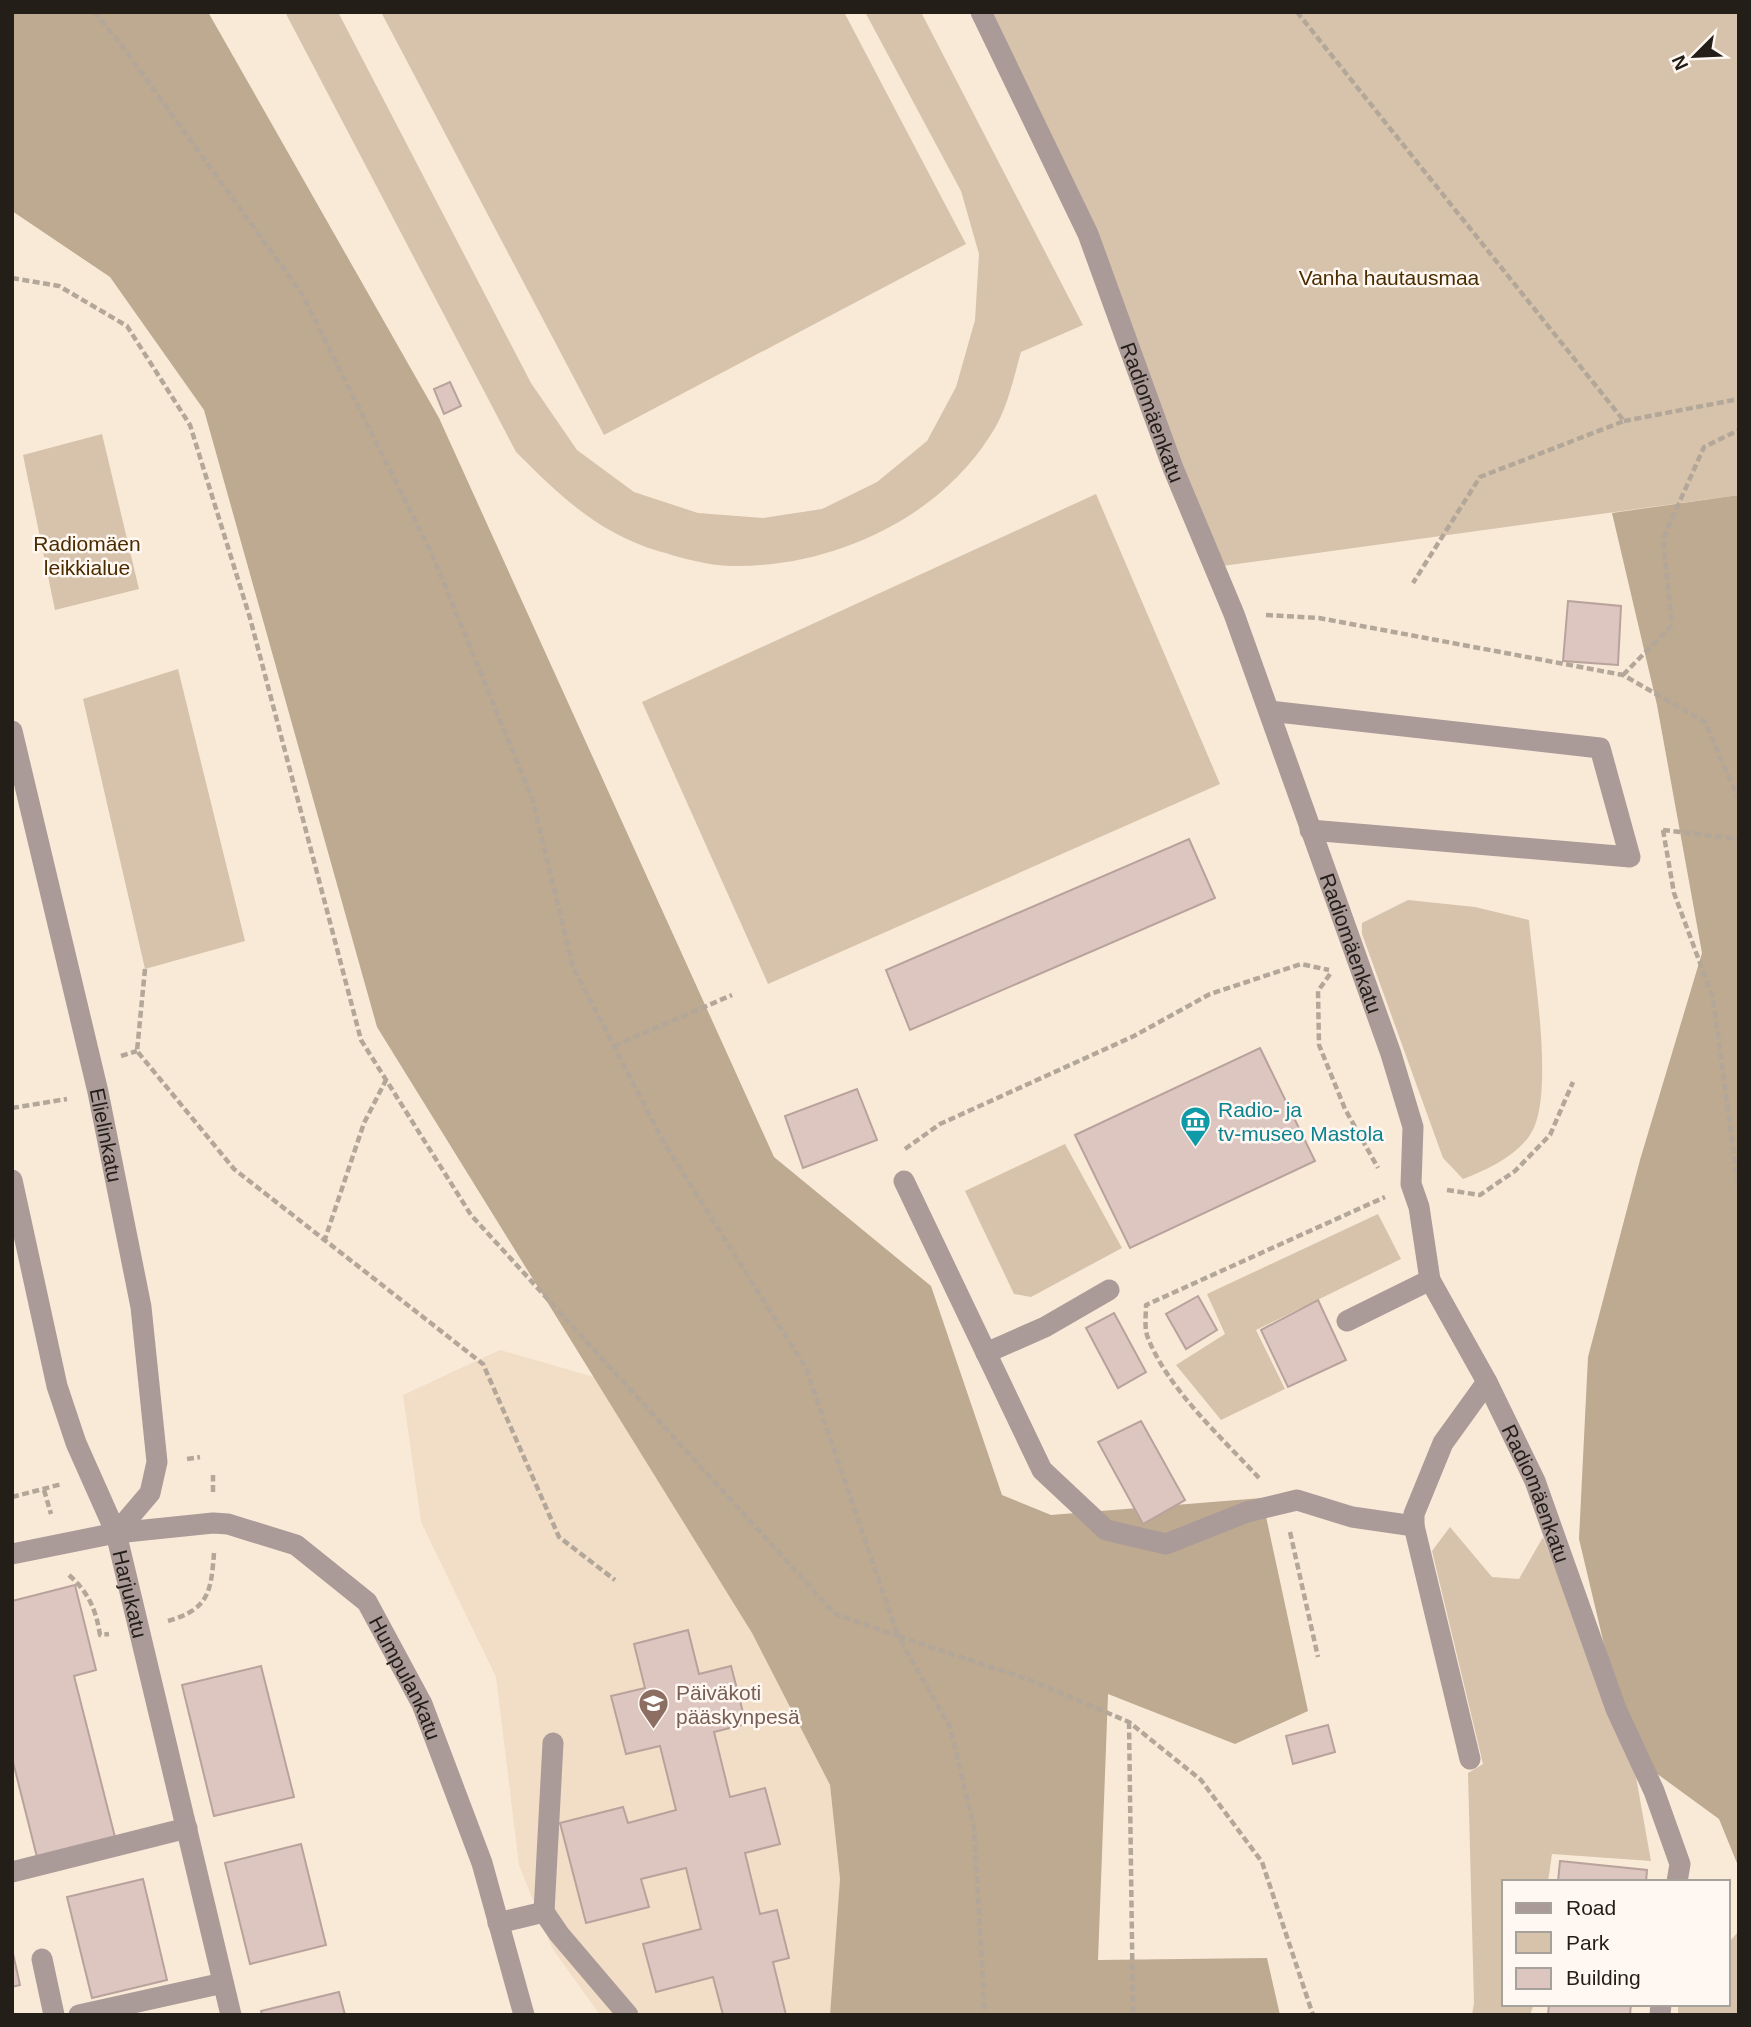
<svg xmlns="http://www.w3.org/2000/svg" width="1751" height="2027" font-family="Arial,sans-serif">
  <style>
    .built { fill: #f2ddc6 }
    .green { fill: #d7c3ab }
    .forest { fill: #bea991 }
    .building { fill: #ddc5c0; stroke: #b9a29c; stroke-width: 2 }
    .lines { fill: none; stroke-linecap: round; stroke-linejoin: round }
    .path { stroke: #b3a799; stroke-width: 4.5; stroke-dasharray: 7 3.5; stroke-linecap: butt }
    .minor { stroke: #aa9a98; stroke-width: 21 }
    .labels { text-anchor: middle; dominant-baseline: central; stroke-width: 5; stroke-linejoin: round; paint-order: stroke }
    .park-label { font-size: 21px; fill: #4a2c00; stroke: #fff8f2 }
    .street-label { font-size: 21px; fill: #241e18; stroke: #fff8f2 }
    .culture-label { font-size: 21px; fill: #0d838f; stroke: #fff8f2; text-anchor: start }
    .education-label { font-size: 21px; fill: #785e54; stroke: #fff8f2; text-anchor: start }
  </style>
  <rect width="100%" height="100%" fill="#f9ead8"/>
  <path class="built" d="M500 1350 594 1377 752 1633 830 1785 840 1879 830 2015H600L552 1948 519 1865 496 1677 421 1522 403 1395Z"/>
  <g class="green">
    <path d="M285 12H338L531 383 577 450 634 492 698 513 763 518 822 509 877 482 927 441 956 387 975 320 979 254 961 191 865 12H921L1083 325 1021 352C1013 380 1007 411 990 436 936 521 829 568 731 566 708 566 679 557 658 551 598 533 559 495 516 452Z"/>
    <path d="M381 12H844L966 244 604 435Z"/>
    <path d="M988 12H1739V495L1222 566Z"/>
    <path d="M102 434 139 589 55 610 23 455Z"/>
    <path d="M1096 494 1220 784 768 984 642 702Z"/>
    <path d="M178 669 245 941 145 969 83 699Z"/>
    <path d="M1408 900 1475 907 1529 920C1533 968 1556 1098 1530 1135 1515 1157 1487 1170 1463 1179L1443 1158 1362 934V923Z"/>
    <path d="M1065 1144 1122 1248 1031 1297 1014 1294 965 1191Z"/>
    <path d="M1378 1214 1401 1259 1256 1330 1285 1389 1221 1420 1176 1365 1225 1334 1207 1294Z"/>
    <path d="M1450 1527 1492 1577 1519 1579 1543 1537 1636 1777 1651 1861 1552 1854 1548 1882H1504V2004H1534L1530 2015H1472L1474 2003 1468 1773 1483 1764 1432 1551Z"/>
    <path d="M1739 1931V2015H1678V2004H1728V1943Z"/>
  </g>
  <g class="forest">
    <path d="M12 12H208L439 418 774 1157 931 1286 1002 1495 1051 1515 1262 1498 1308 1711 1235 1744 1108 1694 1098 1960 1267 1958 1280 2015H830L840 1879 830 1785 752 1633 377 1027 204 410 110 277 12 211Z"/>
    <path d="M1739 495V1868L1719 1819 1630 1754 1579 1539 1588 1357 1640 1160 1702 953 1657 705 1612 513Z"/>
  </g>
  <g class="building">
    <path d="M450 382 461 406 444 414 434 389Z"/>
    <path d="M1568 601 1621 606 1618 665 1563 661Z"/>
    <path d="M1189 839 1215 898 910 1030 886 970Z"/>
    <path d="M1260 1048 1315 1161 1130 1248 1075 1135Z"/>
    <path d="M857 1089 877 1140 803 1168 785 1116Z"/>
    <path d="M1198 1296 1217 1330 1186 1349 1166 1314Z"/>
    <path d="M1318 1300 1346 1360 1288 1387 1261 1330Z"/>
    <path d="M1114 1313 1146 1372 1118 1388 1086 1328Z"/>
    <path d="M1141 1421 1185 1500 1143 1524 1098 1442Z"/>
    <path d="M75 1585 96 1670 74 1676 115 1837 37 1857 12 1758V1601Z"/>
    <path d="M688 1630 699 1674 731 1666 746 1724 714 1732 730 1797 765 1788 780 1844 745 1853 760 1914 777 1910 789 1958 773 1962 786 2015H723L713 1977 656 1992 643 1944 701 1929 686 1868 641 1879 649 1907 586 1923 560 1823 623 1807 628 1823 676 1810 660 1746 626 1754 611 1696 645 1688 634 1644Z"/>
    <path d="M261 1666 294 1797 214 1816 182 1685Z"/>
    <path d="M1328 1725 1335 1752 1293 1764 1286 1736Z"/>
    <path d="M301 1844 326 1945 250 1964 225 1863Z"/>
    <path d="M1560 1861 1647 1870 1646 1882H1558Z"/>
    <path d="M143 1879 167 1980 92 1998 67 1897Z"/>
    <path d="M12 1949 20 1985 12 1987Z"/>
    <path d="M339 1992 345 2015H262L261 2011Z"/>
    <path d="M1549 2004H1631L1630 2015H1548Z"/>
  </g>
  <g class="lines">
    <g class="path">
      <path d="M94 12 120 43 302 294 432 554 532 798 573 967 663 1141 806 1368 898 1636 1030 1680 1129 1722 1201 1780 1262 1862 1313 2015"/>
      <path d="M1297 12 1624 421 1480 477 1413 583"/>
      <path d="M12 278 59 286 127 326 190 425 250 618 361 1040 471 1215 835 1614 898 1636 950 1727 974 1828 985 2015"/>
      <path d="M1624 421 1739 399"/>
      <path d="M1266 615 1319 618 1623 675 1705 722 1739 800"/>
      <path d="M1623 675 1672 625 1663 539 1704 447 1739 430"/>
      <path d="M1663 830 1674 893 1713 998 1739 1191"/>
      <path d="M1663 830 1739 839"/>
      <path d="M145 969 137 1051 234 1169 483 1364 559 1537 615 1580"/>
      <path d="M1330 974 1318 991 1319 1045 1345 1109 1378 1168"/>
      <path d="M614 1046 732 995"/>
      <path d="M121 1056 137 1051"/>
      <path d="M12 1108 67 1099"/>
      <path d="M905 1149 940 1124 1134 1036 1210 994 1301 964 1329 970"/>
      <path d="M1447 1190 1480 1195 1515 1171 1550 1135 1573 1082"/>
      <path d="M324 1242 364 1123 386 1080"/>
      <path d="M187 1459 200 1457"/>
      <path d="M1259 1478C1222 1438 1168 1389 1148 1338 1144 1329 1146 1315 1146 1305L1385 1197"/>
      <path d="M44 1490 51 1514"/>
      <path d="M213 1492V1475"/>
      <path d="M12 1497 62 1484"/>
      <path d="M1290 1532 1318 1657"/>
      <path d="M69 1575C89 1593 96 1610 100 1635L109 1634"/>
      <path d="M168 1621C209 1609 211 1592 214 1553"/>
      <path d="M1129 1722 1133 2015"/>
    </g>
    <g class="minor">
      <path id="s1" d="M981 12 1088 234 1173 468 1234 614 1391 1054 1413 1127 1411 1184 1419 1207 1430 1280 1487 1382 1535 1481 1616 1709 1654 1791 1680 1864 1677 1882"/>
      <path d="M1269 711 1600 748 1630 857 1310 830"/>
      <path id="s2" d="M12 731 98 1092 141 1307 157 1462 150 1493 116 1533"/>
      <path id="s3" d="M12 1180 57 1386 76 1443 116 1533 231 2015"/>
      <path d="M904 1181 1042 1470 1106 1530 1166 1544 1247 1512 1297 1500 1352 1517 1414 1526"/>
      <path d="M1347 1321 1430 1280"/>
      <path d="M986 1353 1045 1327 1109 1290"/>
      <path id="s4" d="M12 1554 116 1533 213 1523 228 1524 296 1545 367 1602 422 1704 482 1863 524 2015"/>
      <path d="M1470 1759 1414 1526V1514L1443 1443 1487 1382"/>
      <path d="M12 1872 187 1828"/>
      <path d="M544 1912 553 1743"/>
      <path d="M498 1923 544 1912 559 1934 628 2015"/>
      <path d="M42 1959 54 2015"/>
      <path d="M79 2015 223 1983"/>
      <path d="M1660 2015 1661 2004"/>
    </g>
  </g>
  <defs>
    <symbol id="museum-pin" viewBox="-11 -11 22 30"><path d="M0 17L-7.5 6A9.5 9.5 0 1 1 7.5 6Z" fill="#0f9aa8" stroke="#fff8f2"/><path d="M0-6L6-3V-2H-6V-3ZM-5-1h2V3h-2ZM-1-1h2V3h-2ZM3-1h2V3H3ZM-6 4H6V6H-6Z" fill="#fff"/></symbol>
    <symbol id="school-pin" viewBox="-11 -11 22 30"><path d="M0 17L-7.5 6A9.5 9.5 0 1 1 7.5 6Z" fill="#8d6e63" stroke="#fff8f2"/><path d="M0-5L7-2L0 1L-7-2ZM-4 1L0 2.5L4 1V4Q0 6-4 4Z" fill="#fff"/></symbol>
  </defs>
  <g fill-rule="evenodd">
    <use href="#museum-pin" x="1178" y="1104" width="35" height="47"/>
    <use href="#school-pin" x="636" y="1686" width="35" height="47"/>
  </g>
  <g class="labels">
    <g class="park-label">
      <text x="1389" y="277">Vanha hautausmaa</text>
      <text x="87" y="543">Radiomäen<tspan x="87" dy="24">leikkialue</tspan></text>
    </g>
    <g class="street-label">
      <text stroke="none"><textPath href="#s1" startOffset="436">Radiomäenkatu</textPath></text>
      <text stroke="none"><textPath href="#s1" startOffset="1003">Radiomäenkatu</textPath></text>
      <text stroke="none"><textPath href="#s2" startOffset="415">Elielinkatu</textPath></text>
      <text stroke="none"><textPath href="#s1" startOffset="1591">Radiomäenkatu</textPath></text>
      <text stroke="none"><textPath href="#s3" startOffset="432">Harjukatu</textPath></text>
      <text stroke="none"><textPath href="#s4" startOffset="466">Humpulankatu</textPath></text>
    </g>
    <g class="culture-label">
      <text x="1218" y="1109">Radio- ja<tspan x="1218" dy="24">tv-museo Mastola</tspan></text>
    </g>
    <g class="education-label">
      <text x="676" y="1692">Päiväkoti<tspan x="676" dy="24">pääskynpesä</tspan></text>
    </g>
  </g>
  <rect width="1751" height="2027" fill="none" stroke="#241e18" stroke-width="28"/>
  <rect x="1502" y="1880" width="228" height="126" fill="#fff8f2" stroke="#a7a19b" stroke-width="2"/>
  <rect x="1516" y="1903" width="35" height="10" fill="#aa9a98" stroke="#a7a19b" stroke-width="2"/>
  <text x="1566" y="1915" font-size="21" fill="#241e18">Road</text>
  <rect x="1516" y="1932" width="35" height="21" fill="#d7c3ab" stroke="#a7a19b" stroke-width="2"/>
  <text x="1566" y="1950" font-size="21" fill="#241e18">Park</text>
  <rect x="1516" y="1968" width="35" height="21" fill="#ddc5c0" stroke="#a7a19b" stroke-width="2"/>
  <text x="1566" y="1985" font-size="21" fill="#241e18">Building</text>
  <g transform="translate(1695 56) rotate(246)" stroke="#fff8f2" stroke-width="5" paint-order="stroke">
  <path d="M0-5L12 26L0 18L-12 26Z" fill="#241e18"/>
  <text y="-10" font-size="19" font-weight="bold" text-anchor="middle" fill="#241e18">N</text>
  </g>
</svg>
